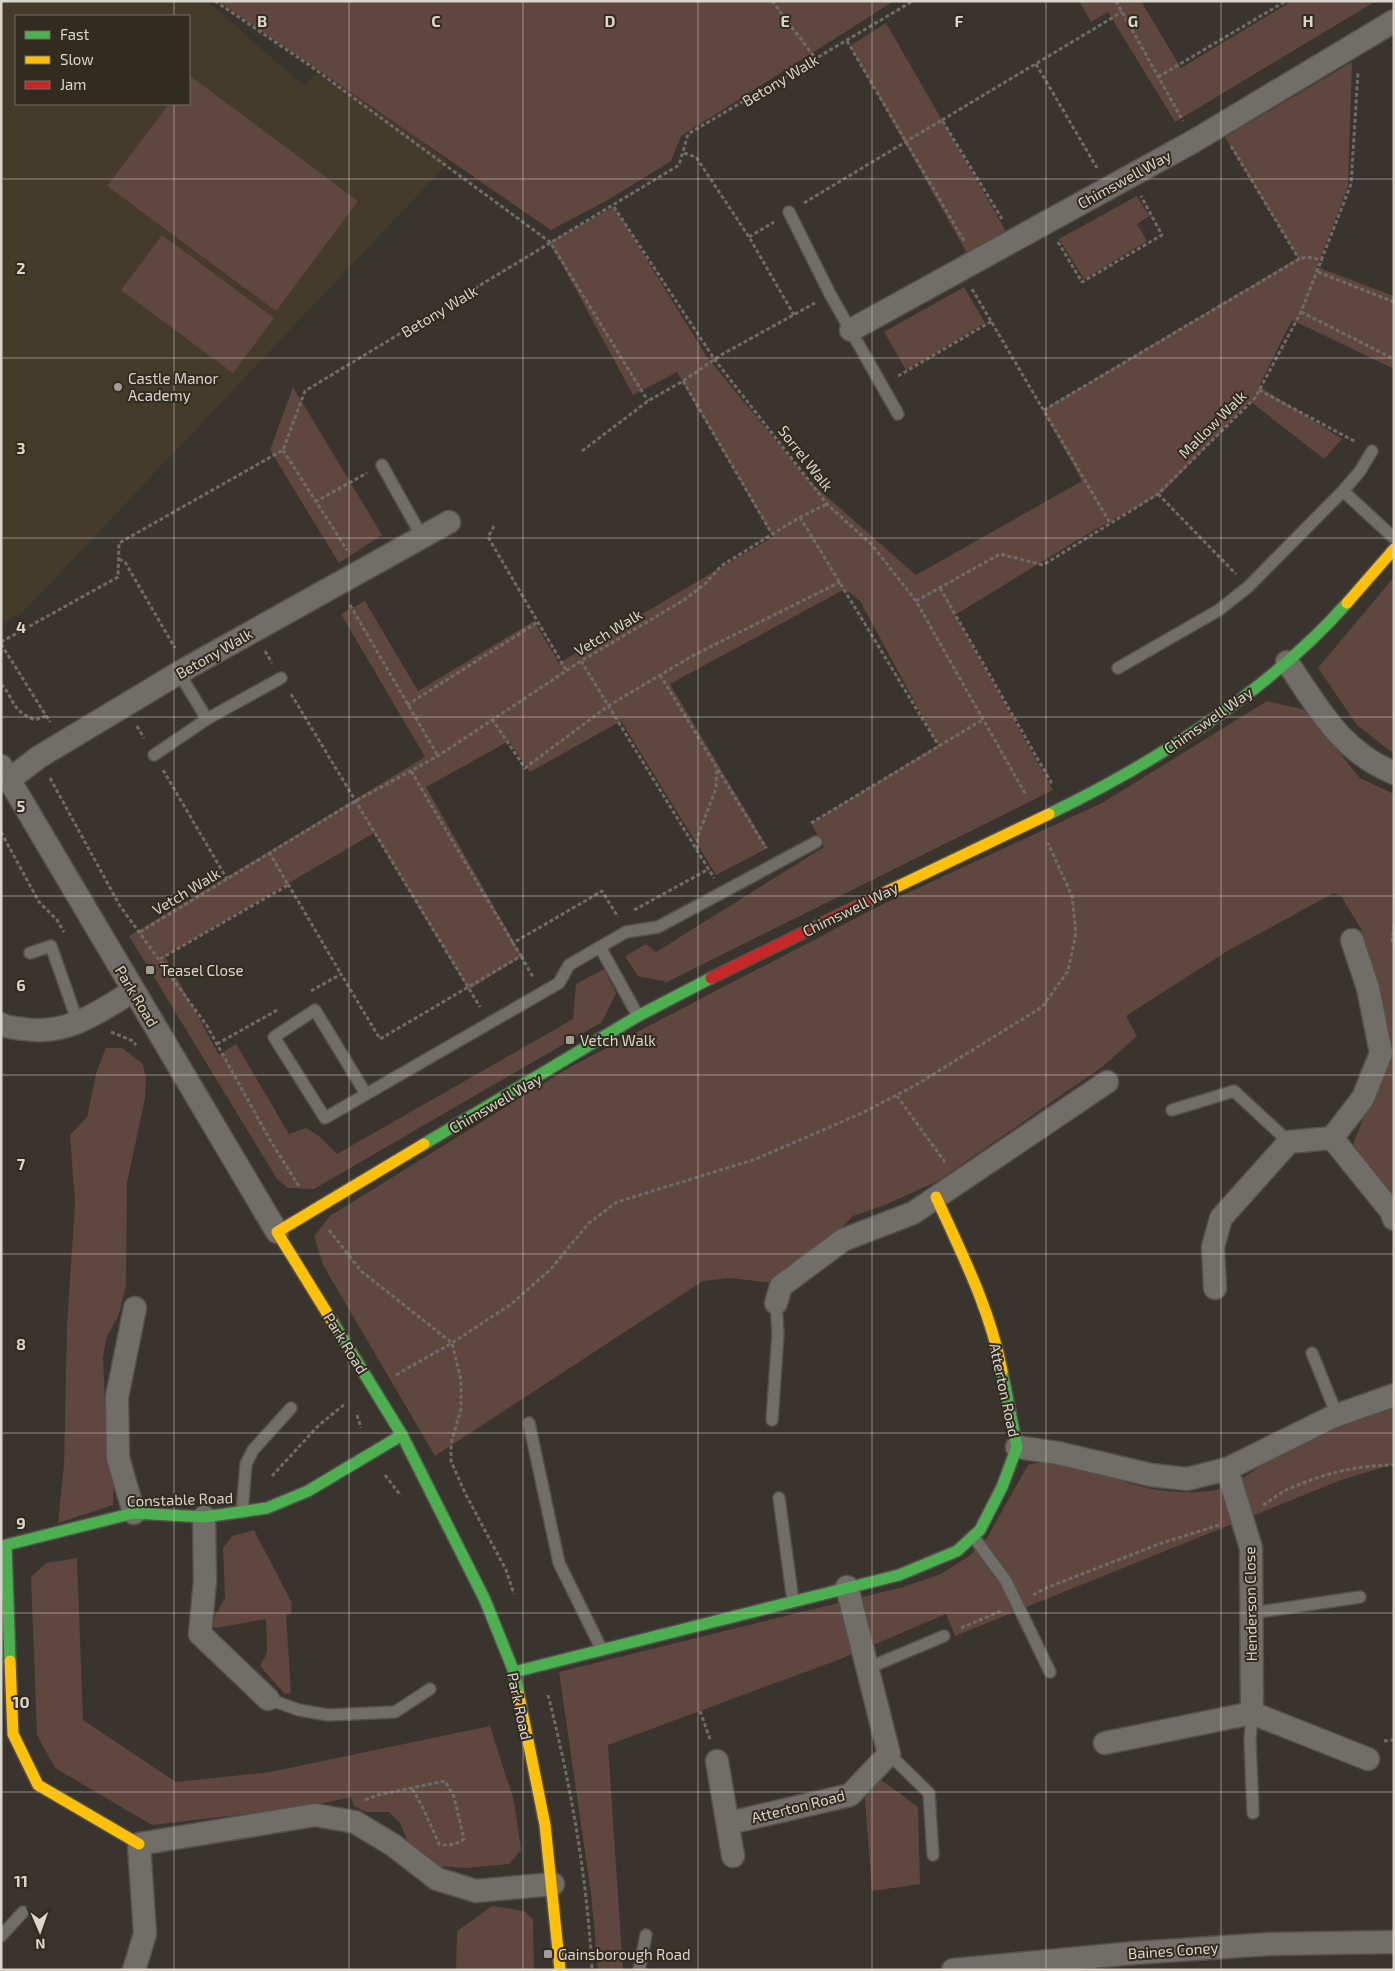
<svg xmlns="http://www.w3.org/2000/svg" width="1395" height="1971" font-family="'Exo 2',sans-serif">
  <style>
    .built { fill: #443b2a; fill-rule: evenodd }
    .green { fill: #5f463f }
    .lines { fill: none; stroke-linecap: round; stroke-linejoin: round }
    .lane-casing { stroke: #54504a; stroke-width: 14 }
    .street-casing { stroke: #54504a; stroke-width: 25 }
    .fast-casing { stroke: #54504a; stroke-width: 14 }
    .slow-casing { stroke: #54504a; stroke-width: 14 }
    .jam-casing { stroke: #54504a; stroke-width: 14 }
    .path { stroke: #6f6b67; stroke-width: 3; stroke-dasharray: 4 2.5; stroke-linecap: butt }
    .lane { stroke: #716d68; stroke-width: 11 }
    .street { stroke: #716d68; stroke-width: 22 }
    .fast { stroke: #4caf50; stroke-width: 11 }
    .slow { stroke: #ffc107; stroke-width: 11 }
    .jam { stroke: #c62828; stroke-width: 11 }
    .grid { fill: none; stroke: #dad5cd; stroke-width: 1; stroke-opacity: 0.55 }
    .poi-dot { fill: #a29d95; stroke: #322b1f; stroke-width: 2 }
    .labels { text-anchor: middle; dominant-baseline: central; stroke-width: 4; stroke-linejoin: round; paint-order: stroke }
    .street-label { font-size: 15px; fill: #dad5cd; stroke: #322b1f }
    .poi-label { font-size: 15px; fill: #dad5cd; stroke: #322b1f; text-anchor: start }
    .grid-label { font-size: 16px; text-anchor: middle; font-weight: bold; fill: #dad5cd; stroke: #322b1f; stroke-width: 4; stroke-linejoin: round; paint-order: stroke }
  </style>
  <rect width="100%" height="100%" fill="#39342e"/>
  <path class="built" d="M1 1H207L304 86 316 74 359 94 449 162 23 612 1 624ZM16 16H189V104H16Z"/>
  <g class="green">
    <path d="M218 1H894L681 136 671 161 606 201 551 230Z"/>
    <path d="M1079 1H1141L1181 68 1292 1H1376L1175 122 1108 12 1091 22Z"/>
    <path d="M886 23 1007 233 968 255 850 46Z"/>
    <path d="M1352 62 1348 186 1317 267 1394 296V369L1292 320 1259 386 1342 439 1324 459 1250 401 1162 493 1089 533 955 615 1053 790 667 982 638 976 625 956 646 944 656 952 824 847 811 823 938 745 860 601 845 589 670 684 768 848 716 875 621 721 530 772 509 741 426 787 522 956 469 990 374 833 165 956 219 1055 236 1044 289 1134 306 1128 319 1136 337 1154 573 1019 576 984 604 969 616 993 602 1022 314 1189 288 1188 277 1179 129 936 425 757 341 614 365 601 418 691 534 621 559 663 773 537 677 372 633 395 550 242 614 207 707 357 809 481 916 575 1082 481 1043 410 1298 258 1225 137Z"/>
    <path d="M190 76 358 201 276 311 107 186 169 104H189Z"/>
    <path d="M1137 196 1149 216 1137 224 1147 241 1084 279 1059 239Z"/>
    <path d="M162 235 274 318 233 373 121 290Z"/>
    <path d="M964 287 985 323 906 370 884 332Z"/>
    <path d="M293 387 382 535 339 563 270 450Z"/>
    <path d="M1394 577V754L1357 725 1318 668Z"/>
    <path d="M1267 701 1305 710 1360 778 1394 794V1196L1357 1158 1353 1144 1391 1046 1361 929 1341 896 1334 893 1229 950 1126 1016 1137 1036 1102 1067 938 1181 885 1205 853 1216 831 1238 773 1283 731 1278 703 1281 435 1456 323 1265 314 1236 330 1216 570 1067 875 908 1102 803Z"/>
    <path d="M106 1048H122L143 1064 146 1079 145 1098 127 1183 126 1286 118 1317 107 1336 103 1357 107 1447 114 1475 113 1505 58 1523 64 1465 67 1325 75 1203 70 1135 87 1117 97 1070Z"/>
    <path d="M1394 1406V1464L1341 1480 955 1636 946 1614 838 1660 608 1745 623 1970H598L591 1893 559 1672 903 1587 941 1574 969 1556 987 1538 1028 1465C1066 1455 1106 1479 1143 1487 1164 1492 1193 1494 1215 1490 1242 1485 1279 1449 1307 1437 1335 1425 1365 1416 1394 1406Z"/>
    <path d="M254 1530 292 1603 291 1614 286 1615 291 1693 285 1694 260 1666 267 1653 266 1619 216 1628 211 1625 213 1619 225 1598 223 1548 232 1536Z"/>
    <path d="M77 1558 83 1720 176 1782 270 1772 490 1726 514 1801 521 1850 509 1864 466 1868 438 1866 411 1849 400 1823 389 1812H366L354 1806 351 1797 305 1807 152 1825 55 1768 37 1735 31 1577 46 1563Z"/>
    <path d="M876 1776 918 1807 920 1884 872 1891 864 1787Z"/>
    <path d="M492 1906 524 1911 533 1919 534 1970H456L457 1931Z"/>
  </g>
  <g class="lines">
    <defs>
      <g id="lane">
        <path d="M789 212 830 294 898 414"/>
        <path d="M382 465 421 535"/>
        <path d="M1343 491 1360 471 1372 451"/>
        <path d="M1118 668 1219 610 1248 587 1343 491 1394 538"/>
        <path d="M179 673 207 719"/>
        <path d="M154 755 207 719 281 678"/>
        <path d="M600 947 638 1016"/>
        <path d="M30 953 51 946 78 1023"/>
        <path d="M366 1094 315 1010 274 1037 325 1118 559 983 569 965 600 947 626 932 658 927 816 842"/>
        <path d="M1172 1110 1234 1091 1289 1142"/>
        <path d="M1312 1353 1337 1415"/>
        <path d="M772 1420 778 1334 776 1303"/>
        <path d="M529 1423 559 1563 602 1650"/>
        <path d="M779 1498 793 1601"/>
        <path d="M242 1512 246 1464 253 1450 291 1408"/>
        <path d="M973 1536 1006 1581 1050 1672"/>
        <path d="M1252 1613 1360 1597"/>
        <path d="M868 1668 944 1636"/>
        <path d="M268 1699 299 1710 328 1715 395 1712 430 1689"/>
        <path d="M1252 1713 1250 1741 1253 1813"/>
        <path d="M889 1754 929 1793 933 1855"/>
        <path d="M1 1936 23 1912"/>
        <path d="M639 1970 646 1935"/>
      </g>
      <g id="street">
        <path d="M851 330 1194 141 1394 21"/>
        <path d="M1287 662C1318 707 1340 751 1394 773"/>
        <path d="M1 766 277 1232"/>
        <path d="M10 779 39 757 187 668 449 522"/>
        <path d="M1 1024C8 1028 16 1028 24 1029 66 1036 99 1012 133 991"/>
        <path d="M1332 1138 1391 1211 1394 1219"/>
        <path d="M1215 1288 1213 1247 1221 1218 1289 1142 1332 1138 1363 1098 1381 1053 1368 988 1352 940"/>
        <path d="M776 1303 781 1286 843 1240 913 1213 1107 1082"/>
        <path d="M1017 1447 1058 1453 1151 1475 1187 1479 1227 1469 1332 1417 1394 1395"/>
        <path d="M1227 1469 1251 1548 1252 1713 1368 1759"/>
        <path d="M134 1513 118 1458 117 1397 135 1308"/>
        <path d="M204 1517 205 1581 200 1634 268 1699"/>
        <path d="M1105 1743 1252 1713"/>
        <path d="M717 1761 733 1856"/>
        <path d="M729 1823 850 1795 889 1754 847 1587"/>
        <path d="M134 1970 145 1934 139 1844 315 1815 355 1822 393 1845 437 1879 476 1891 553 1884"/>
        <path d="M953 1970 1134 1953 1270 1944 1394 1942"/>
      </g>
      <g id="fast">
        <path d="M1049 814C1153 764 1270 690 1347 603"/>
        <path d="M424 1144 638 1016 711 978"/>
        <path d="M332 1321 402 1435 485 1600 514 1672 519 1696"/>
        <path d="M10 1661 6 1545 134 1513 204 1517 267 1508 308 1491 402 1435"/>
        <path d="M514 1672 899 1575 957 1551 980 1530 1002 1487 1017 1447 1002 1371"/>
      </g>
      <g id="slow">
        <path d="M1347 603 1394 549"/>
        <path d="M884 893 1049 814"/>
        <path d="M936 1197C962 1254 990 1309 1002 1371"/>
        <path d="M332 1321 277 1232 424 1144"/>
        <path d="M10 1661 13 1734 38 1785 139 1844"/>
        <path d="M519 1696 545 1825 560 1970"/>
      </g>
      <path id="jam" d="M711 978 884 893"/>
    </defs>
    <use href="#lane" class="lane-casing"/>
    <use href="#street" class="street-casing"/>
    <use href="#fast" class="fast-casing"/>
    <use href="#slow" class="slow-casing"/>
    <use href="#jam" class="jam-casing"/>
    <g class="path">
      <path d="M215 1 309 65 550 242 648 401"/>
      <path d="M772 1 816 59"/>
      <path d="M1116 1 1183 121"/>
      <path d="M847 41 964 241"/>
      <path d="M1036 64 1097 168"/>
      <path d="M1158 77 1286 1"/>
      <path d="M942 120 1122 12"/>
      <path d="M1231 146 1299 259"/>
      <path d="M684 153 696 157 749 237 794 315"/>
      <path d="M804 203 942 120 1002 219"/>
      <path d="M614 207 715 360 827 504 872 545 916 601 1026 795"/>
      <path d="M749 237 774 222"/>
      <path d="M1058 242 1082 282 1162 235 1141 196"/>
      <path d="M1318 272 1394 302"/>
      <path d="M972 289 1110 523"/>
      <path d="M1301 312 1394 359"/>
      <path d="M898 376 992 321"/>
      <path d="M683 381 772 534"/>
      <path d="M1259 390 1356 442"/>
      <path d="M1044 410 1299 259 1307 257 1323 260"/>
      <path d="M283 450 347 550"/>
      <path d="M582 451 648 401 683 381 721 355 815 303"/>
      <path d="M1158 494 1236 574"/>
      <path d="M315 502 367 473"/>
      <path d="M800 517 939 746"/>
      <path d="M494 526 488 537 566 670"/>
      <path d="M119 559 125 562 175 648"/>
      <path d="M940 588 1052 784"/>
      <path d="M916 601 1000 554 1043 565 1158 494 1255 398 1301 312 1351 184 1358 72"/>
      <path d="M350 605 438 756"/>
      <path d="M1 642 118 577 119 543 283 450 305 391 679 165 688 134 913 1"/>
      <path d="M1 644 50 722"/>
      <path d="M265 651 272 663"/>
      <path d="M581 661 714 878"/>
      <path d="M660 675 766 848"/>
      <path d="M1 684C16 700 9 709 35 720L46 716"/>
      <path d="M291 694 480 1007"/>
      <path d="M407 705 538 622"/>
      <path d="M492 719 525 768 608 706 694 655 840 582"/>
      <path d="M137 726 144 738"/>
      <path d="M163 770 227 879"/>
      <path d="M411 771 513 943"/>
      <path d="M50 778 120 906 207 1026 270 1140 300 1188"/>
      <path d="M811 823 984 719"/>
      <path d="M1 832 39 902 57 920 64 932"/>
      <path d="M697 849 698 836 716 788 717 769"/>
      <path d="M288 884 341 974"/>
      <path d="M634 910 709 869"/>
      <path d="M1394 925 1392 940 1394 946"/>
      <path d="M140 932 350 804 438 756 581 661 684 600 705 584 721 566 800 517 827 504"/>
      <path d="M521 956 533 977"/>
      <path d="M160 959 288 885 270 853"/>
      <path d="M311 991 341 974 380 1039 521 956 513 943 602 891 618 917"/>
      <path d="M111 1032 133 1041 136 1045"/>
      <path d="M217 1044 279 1009"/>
      <path d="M897 1096 945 1162"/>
      <path d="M329 1230 361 1271 452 1343 461 1380V1409L451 1444V1461L465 1493 506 1570 514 1594"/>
      <path d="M396 1375 452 1343 510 1305 550 1270 589 1223 617 1202 756 1159 862 1113 916 1085 1042 1007 1068 971 1076 933 1072 896 1048 843"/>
      <path d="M357 1415 361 1428"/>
      <path d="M385 1475 401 1496"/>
      <path d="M272 1476 318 1426 346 1403"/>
      <path d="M1263 1505C1273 1499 1282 1491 1293 1487 1326 1473 1358 1465 1394 1465"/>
      <path d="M1033 1595 1046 1588 1159 1544 1219 1525"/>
      <path d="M961 1628 1001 1611"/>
      <path d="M548 1695C571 1785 587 1877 592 1970"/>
      <path d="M700 1711 710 1739"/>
      <path d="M1384 1741 1394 1740"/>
      <path d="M365 1800 378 1795 445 1781 454 1797 464 1839C456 1845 448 1846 439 1844L424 1810 412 1788"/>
    </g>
    <use href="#lane" class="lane"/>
    <use href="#street" class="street"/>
    <use href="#fast" class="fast"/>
    <use href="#slow" class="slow"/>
    <use href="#jam" class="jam"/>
  </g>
  <path class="grid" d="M174 1V16M349 1V1970M523 1V1970M698 1V1970M872 1V1970M1046 1V1970M1221 1V1970M174 104V1970M1 179H1394M1 358H1394M1 538H1394M1 717H1394M1 896H1394M1 1075H1394M1 1254H1394M1 1433H1394M1 1613H1394M1 1792H1394"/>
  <g class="poi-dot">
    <circle cx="118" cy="387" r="5"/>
    <rect x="145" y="965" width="10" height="10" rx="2.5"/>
    <rect x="565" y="1035" width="10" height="10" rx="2.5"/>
    <rect x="543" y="1949" width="10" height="10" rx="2.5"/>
  </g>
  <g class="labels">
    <g class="street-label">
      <text transform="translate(780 80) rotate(-31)">Betony Walk</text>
      <text transform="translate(1124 179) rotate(-29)">Chimswell Way</text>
      <text transform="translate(439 311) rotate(-31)">Betony Walk</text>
      <text transform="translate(1212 424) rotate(-45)">Mallow Walk</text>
      <text transform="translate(806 458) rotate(52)">Sorrel Walk</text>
      <text transform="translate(608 632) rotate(-31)">Vetch Walk</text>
      <text transform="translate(214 653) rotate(-30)">Betony Walk</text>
      <text transform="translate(1208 720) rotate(-35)">Chimswell Way</text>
      <text transform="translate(186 891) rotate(-31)">Vetch Walk</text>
      <text transform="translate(850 909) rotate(-26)">Chimswell Way</text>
      <text transform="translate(137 996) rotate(59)">Park Road</text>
      <text transform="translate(495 1103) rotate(-30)">Chimswell Way</text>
      <text transform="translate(346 1343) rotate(58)">Park Road</text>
      <text transform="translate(1005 1390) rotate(78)">Atterton Road</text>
      <text transform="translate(180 1499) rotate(-2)">Constable Road</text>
      <text transform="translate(1250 1604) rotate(-91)">Henderson Close</text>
      <text transform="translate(520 1706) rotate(78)">Park Road</text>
      <text transform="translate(798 1806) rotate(-14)">Atterton Road</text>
      <text transform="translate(1173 1950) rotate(-4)">Baines Coney</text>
    </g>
    <g class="poi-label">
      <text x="128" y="378">Castle Manor<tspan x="128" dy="17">Academy</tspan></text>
      <text x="160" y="970">Teasel Close</text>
      <text x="580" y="1040">Vetch Walk</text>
      <text x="558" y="1954">Gainsborough Road</text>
    </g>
  </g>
  <g class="grid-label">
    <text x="262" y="27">B</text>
    <text x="436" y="27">C</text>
    <text x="610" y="27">D</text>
    <text x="785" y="27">E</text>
    <text x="959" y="27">F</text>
    <text x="1133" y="27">G</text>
    <text x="1308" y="27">H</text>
    <text x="21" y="274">2</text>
    <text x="21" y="454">3</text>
    <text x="21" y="633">4</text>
    <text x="21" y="812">5</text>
    <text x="21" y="991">6</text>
    <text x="21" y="1170">7</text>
    <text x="21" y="1350">8</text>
    <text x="21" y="1529">9</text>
    <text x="21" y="1708">10</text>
    <text x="21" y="1887">11</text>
  </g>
  <rect width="1395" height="1971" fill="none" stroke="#dad5cd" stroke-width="5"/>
  <rect x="15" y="15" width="175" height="90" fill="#322b1f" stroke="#756f65"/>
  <rect x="25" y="31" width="25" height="8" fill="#4caf50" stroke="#756f65"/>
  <text x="60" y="40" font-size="15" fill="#dad5cd">Fast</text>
  <rect x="25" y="56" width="25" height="8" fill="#ffc107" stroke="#756f65"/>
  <text x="60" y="65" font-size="15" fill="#dad5cd">Slow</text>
  <rect x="25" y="81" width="25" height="8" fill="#c62828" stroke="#756f65"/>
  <text x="60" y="90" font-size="15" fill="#dad5cd">Jam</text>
  <g transform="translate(40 1931) rotate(178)" stroke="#322b1f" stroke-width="4" paint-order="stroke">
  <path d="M0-4L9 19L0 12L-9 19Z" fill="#dad5cd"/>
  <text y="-8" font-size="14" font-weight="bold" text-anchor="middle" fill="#dad5cd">N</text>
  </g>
</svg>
